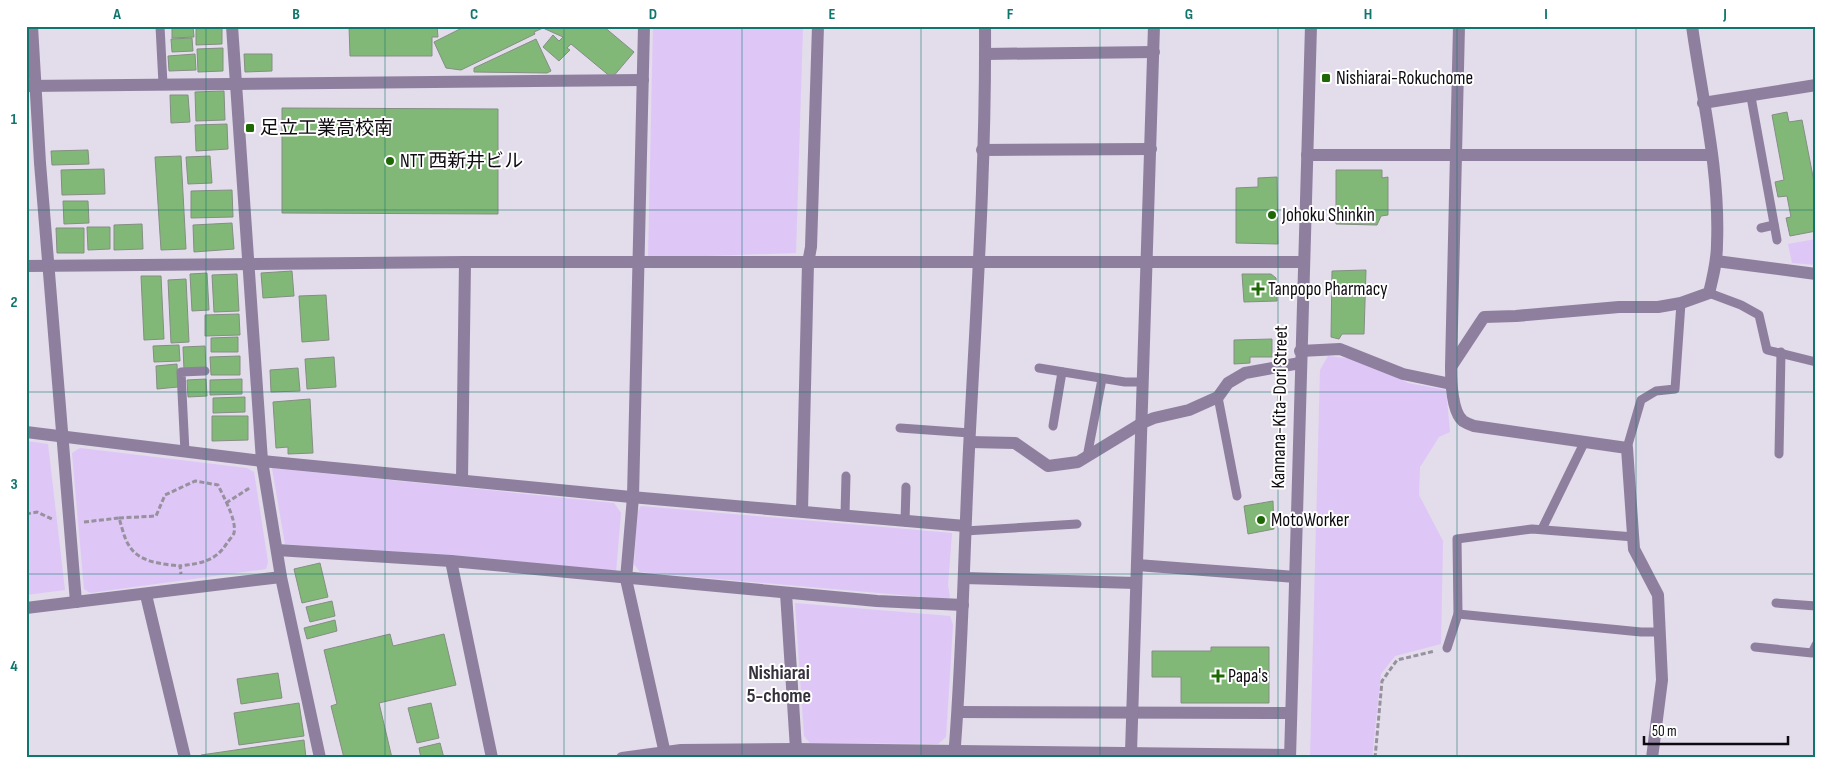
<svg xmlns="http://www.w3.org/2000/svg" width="1842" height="784" font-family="'Sofia Sans Condensed','Noto Sans JP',sans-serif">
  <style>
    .green { fill: #dec6f7 }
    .building { fill: #82b877; stroke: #848e82 }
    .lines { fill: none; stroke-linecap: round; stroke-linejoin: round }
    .path { stroke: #96919c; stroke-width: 3; stroke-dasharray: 5 2.5; stroke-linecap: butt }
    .service { stroke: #8e7f9e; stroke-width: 9 }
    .minor { stroke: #8e7f9e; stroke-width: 12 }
    .tertiary { stroke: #8e7f9e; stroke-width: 12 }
    .grid { fill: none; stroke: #0f766e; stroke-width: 1; stroke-opacity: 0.55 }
    .poi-dot { fill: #1e6906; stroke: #fff; stroke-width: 2 }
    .labels { text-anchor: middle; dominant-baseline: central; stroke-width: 4; stroke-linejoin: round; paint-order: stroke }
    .poi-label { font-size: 19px; fill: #0e0b10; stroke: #fff; text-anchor: start }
    .street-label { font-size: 19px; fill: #0e0b10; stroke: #fff }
    .neighbourhood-label { font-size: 20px; font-weight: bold; fill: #36303c; stroke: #fff }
    .neatline { fill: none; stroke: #0f766e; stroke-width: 2 }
    .grid-label { font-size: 16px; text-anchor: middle; font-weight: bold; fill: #0f766e }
  </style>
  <rect width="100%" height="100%" fill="#e2dceb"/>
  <g class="green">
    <path d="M653 26H803L796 253 648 258Z"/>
    <path d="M1816 239V265L1792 263 1788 244Z"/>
    <path d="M1328 356 1362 360 1408 383 1446 390 1450 432 1439 437 1420 467 1419 495 1443 541 1441 644 1395 656 1381 674 1372 758H1310L1320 370Z"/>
    <path d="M26 441 48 444 65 590 26 595Z"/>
    <path d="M80 448 247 468 254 472 268 562 266 569 90 593 84 589 72 453Z"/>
    <path d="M272 468 614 503 621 513 616 572 285 544Z"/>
    <path d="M641 506 952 533 948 585 950 597 947 599 640 572 634 564 637 513Z"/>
    <path d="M795 603 950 616 953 625 946 737 938 744 810 743 804 736Z"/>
  </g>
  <g class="building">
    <path d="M172 26H193L194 37 172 38Z"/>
    <path d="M222 26V44L196 45V27Z"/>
    <path d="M349 26H437L438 37H432V56H350Z"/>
    <path d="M466 26H603L634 52 612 78 571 44 567 48 570 50 559 61 543 47 553 35 559 41 563 37 543 28 534 32 535 34 461 70 446 68 434 42Z"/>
    <path d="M192 38 193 51 172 52 171 39Z"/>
    <path d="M536 39 551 71 547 73 474 72V68Z"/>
    <path d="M223 48V71L198 72 197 49Z"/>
    <path d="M195 54 196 70 169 71 168 56Z"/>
    <path d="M244 54H272V71L245 72Z"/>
    <path d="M224 91 225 120 196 121 195 92Z"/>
    <path d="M170 95H188L190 122 171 123Z"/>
    <path d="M282 108 498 109V214L282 213Z"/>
    <path d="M1787 112 1789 122 1802 120 1816 192V231L1790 236 1786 218 1791 217 1787 196 1778 197 1775 182 1784 180 1772 115Z"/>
    <path d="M227 124 228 149 196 151 195 125Z"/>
    <path d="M88 150 89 164 52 165 51 151Z"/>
    <path d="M181 156 186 249 161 250 155 157Z"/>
    <path d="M210 156 212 183 188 184 186 157Z"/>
    <path d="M104 169 105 194 62 195 61 170Z"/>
    <path d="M1336 170H1382V178L1388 177V215L1381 216 1377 225 1336 224Z"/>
    <path d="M1277 177 1278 244 1236 243V188L1258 187V178Z"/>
    <path d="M232 190 233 217 191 218V191Z"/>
    <path d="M63 201H88L89 223 64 224Z"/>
    <path d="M232 223 234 249 194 252 193 225Z"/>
    <path d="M142 224 143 249 114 250V225Z"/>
    <path d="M87 227H110V249L88 250Z"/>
    <path d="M56 228H84V253H57Z"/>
    <path d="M1366 270 1364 334H1342L1339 339 1331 337 1332 271Z"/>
    <path d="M292 271 294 296 263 298 261 273Z"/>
    <path d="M207 273 209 310 192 311 190 274Z"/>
    <path d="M237 274 239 311 214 312 212 275Z"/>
    <path d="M1242 274H1271L1276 278 1277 301 1244 302Z"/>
    <path d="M141 276H161L164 339 144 340Z"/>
    <path d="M186 279 189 342 171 343 168 280Z"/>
    <path d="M326 295 329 340 302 342 299 296Z"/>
    <path d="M239 314 240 335 205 336V315Z"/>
    <path d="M238 337V352H211V338Z"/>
    <path d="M1272 339V357H1250V363L1234 364V340Z"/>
    <path d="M179 345 180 361 154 362 153 346Z"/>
    <path d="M205 346 206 369 184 370 183 347Z"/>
    <path d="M240 356V375H211L210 357Z"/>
    <path d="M334 357 336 387 307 389 305 359Z"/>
    <path d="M177 364 178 387 157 389 156 366Z"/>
    <path d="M298 368 300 391 271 392 270 370Z"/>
    <path d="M206 379 207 396 188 397 187 380Z"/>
    <path d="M242 379V394L210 395V380Z"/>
    <path d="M245 397V412L213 413V398Z"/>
    <path d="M310 399 313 453 288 454V447L276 448 273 402Z"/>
    <path d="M212 416H248V440L212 441Z"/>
    <path d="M1273 501 1274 529 1248 534 1244 506Z"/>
    <path d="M320 563 328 597 302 603 294 569Z"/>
    <path d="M332 601 335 616 310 622 306 607Z"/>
    <path d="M335 620 337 631 307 639 304 628Z"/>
    <path d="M390 634 393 646 444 634 456 685 379 703 392 758H344L331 706 337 704 324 650Z"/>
    <path d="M1211 647H1269V703H1181V677H1152V651H1211Z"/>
    <path d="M278 673 282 698 241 704 237 679Z"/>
    <path d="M299 703 304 736 239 745 234 713Z"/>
    <path d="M431 703 439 738 417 743 408 708Z"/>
    <path d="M304 740 306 758H202L201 755Z"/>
    <path d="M440 743 444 758H421L419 748Z"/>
  </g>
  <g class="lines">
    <g class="path">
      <path d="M226 503 251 487"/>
      <path d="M26 514 37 512 54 520"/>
      <path d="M119 518 156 516 165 495 195 481 218 485C223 496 237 520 234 533 233 536 229 540 227 543 215 562 201 563 180 566"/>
      <path d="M84 522 119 518C122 527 124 539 130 547 140 563 164 564 180 566L181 574"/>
      <path d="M1375 758 1382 681 1397 660 1435 651"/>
    </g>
    <g class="service">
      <path d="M160 26 163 84"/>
      <path d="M1751 97 1777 240"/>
      <path d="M1761 228 1774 225"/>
      <path d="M1709 293 1741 305 1759 315 1767 350 1816 362"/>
      <path d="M1039 368 1125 382H1142"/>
      <path d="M1218 397 1237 496"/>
      <path d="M1053 426 1062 372"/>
      <path d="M900 428 970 433"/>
      <path d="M1627 448 1641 400 1656 391 1675 389 1681 303"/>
      <path d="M185 452 181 372 205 371"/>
      <path d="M1779 454 1781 352"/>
      <path d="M1087 457 1102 379"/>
      <path d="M845 515 846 476"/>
      <path d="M905 522 906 487"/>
      <path d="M1542 529 1585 441"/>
      <path d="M965 531 1077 524"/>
      <path d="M1776 603 1816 606"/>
      <path d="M1458 614 1641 632H1659"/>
      <path d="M1755 647 1812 653 1816 645"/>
      <path d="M1447 648 1458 614 1457 539 1532 529 1634 537"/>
    </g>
    <g class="minor">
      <path d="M32 26 40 163 76 602"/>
      <path d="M644 26 633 497 626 579 666 758"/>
      <path d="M1459 26 1451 367C1451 381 1452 412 1463 421 1466 423 1471 425 1474 426L1627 448 1634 549 1658 595 1662 680 1652 758"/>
      <path d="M985 54 1154 52"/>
      <path d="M26 86 643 80"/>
      <path d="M1703 103 1816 85"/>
      <path d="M982 150 1151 149"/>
      <path d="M1307 155H1712"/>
      <path d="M1716 261 1816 274"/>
      <path d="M26 266 465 262H1303"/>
      <path d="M1300 351 1340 349 1403 374 1451 384"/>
      <path d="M1451 367 1484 317 1516 316 1619 307H1658L1681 303 1709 293C1713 277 1717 261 1717 244 1720 171 1702 98 1692 26"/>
      <path d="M26 432 262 461 631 497 965 526"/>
      <path d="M970 442 1015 443 1048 466 1078 462 1142 423 1154 418 1189 410 1218 397 1228 383 1245 373 1300 363"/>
      <path d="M462 479 465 262"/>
      <path d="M802 511 808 263 811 247 818 26"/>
      <path d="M277 550 451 561 877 601 963 605"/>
      <path d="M451 561 492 758"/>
      <path d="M1137 565 1295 577"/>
      <path d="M964 578 1136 583"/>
      <path d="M786 593 796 749"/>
      <path d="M146 595 185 758"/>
      <path d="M26 608 281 577"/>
      <path d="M958 712 1291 713"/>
      <path d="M1131 752 1154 26"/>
      <path d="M622 758 681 750 796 749 1290 755"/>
      <path d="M954 758C963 649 964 539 970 430 977 295 986 161 985 26"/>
    </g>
    <g class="tertiary">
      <path d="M232 26 262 461 281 577 320 758"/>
      <path d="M1290 758 1311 26"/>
    </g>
  </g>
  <path class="grid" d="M206 26V758M385 26V758M564 26V758M742 26V758M921 26V758M1100 26V758M1278 26V758M1457 26V758M1636 26V758M26 210H1816M26 392H1816M26 574H1816"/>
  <g class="poi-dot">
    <rect x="1321" y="73" width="10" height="10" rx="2.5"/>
    <rect x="245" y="123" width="10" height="10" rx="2.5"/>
    <circle cx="390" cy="161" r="5"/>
    <circle cx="1272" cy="215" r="5"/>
    <path d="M1255.5 281.5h5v5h5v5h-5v5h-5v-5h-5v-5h5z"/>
    <circle cx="1261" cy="520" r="5"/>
    <path d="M1215.5 668.5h5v5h5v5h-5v5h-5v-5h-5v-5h5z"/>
  </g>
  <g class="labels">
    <g class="poi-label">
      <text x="1336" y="78">Nishiarai-Rokuchome</text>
      <text x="260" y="128">足立工業高校南</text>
      <text x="400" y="161">NTT 西新井ビル</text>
      <text x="1282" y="215">Johoku Shinkin</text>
      <text x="1268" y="289">Tanpopo Pharmacy</text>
      <text x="1271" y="520">MotoWorker</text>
      <text x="1228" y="676">Papa's</text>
    </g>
    <g class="street-label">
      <text transform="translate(1280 407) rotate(-89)">Kannana-Kita-Dori Street</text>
    </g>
    <g class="neighbourhood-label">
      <text x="779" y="673">Nishiarai<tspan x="779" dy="23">5-chome</tspan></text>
    </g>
  </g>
  <rect width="1842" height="784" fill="none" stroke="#ffffff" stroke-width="55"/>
  <path d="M1644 736v8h144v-8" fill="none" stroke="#0e0b10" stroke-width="2.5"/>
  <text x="1652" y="736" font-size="15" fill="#0e0b10" stroke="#ffffff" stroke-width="4" paint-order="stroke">50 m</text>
  <rect x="28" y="28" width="1786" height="728" class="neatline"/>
  <g class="grid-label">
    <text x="117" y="19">A</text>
    <text x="296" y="19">B</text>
    <text x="474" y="19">C</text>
    <text x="653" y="19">D</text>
    <text x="832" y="19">E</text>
    <text x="1010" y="19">F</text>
    <text x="1189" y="19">G</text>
    <text x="1368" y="19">H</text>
    <text x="1546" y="19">I</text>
    <text x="1725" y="19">J</text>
    <text x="14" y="124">1</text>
    <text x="14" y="307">2</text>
    <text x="14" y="489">3</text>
    <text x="14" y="671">4</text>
  </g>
</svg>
